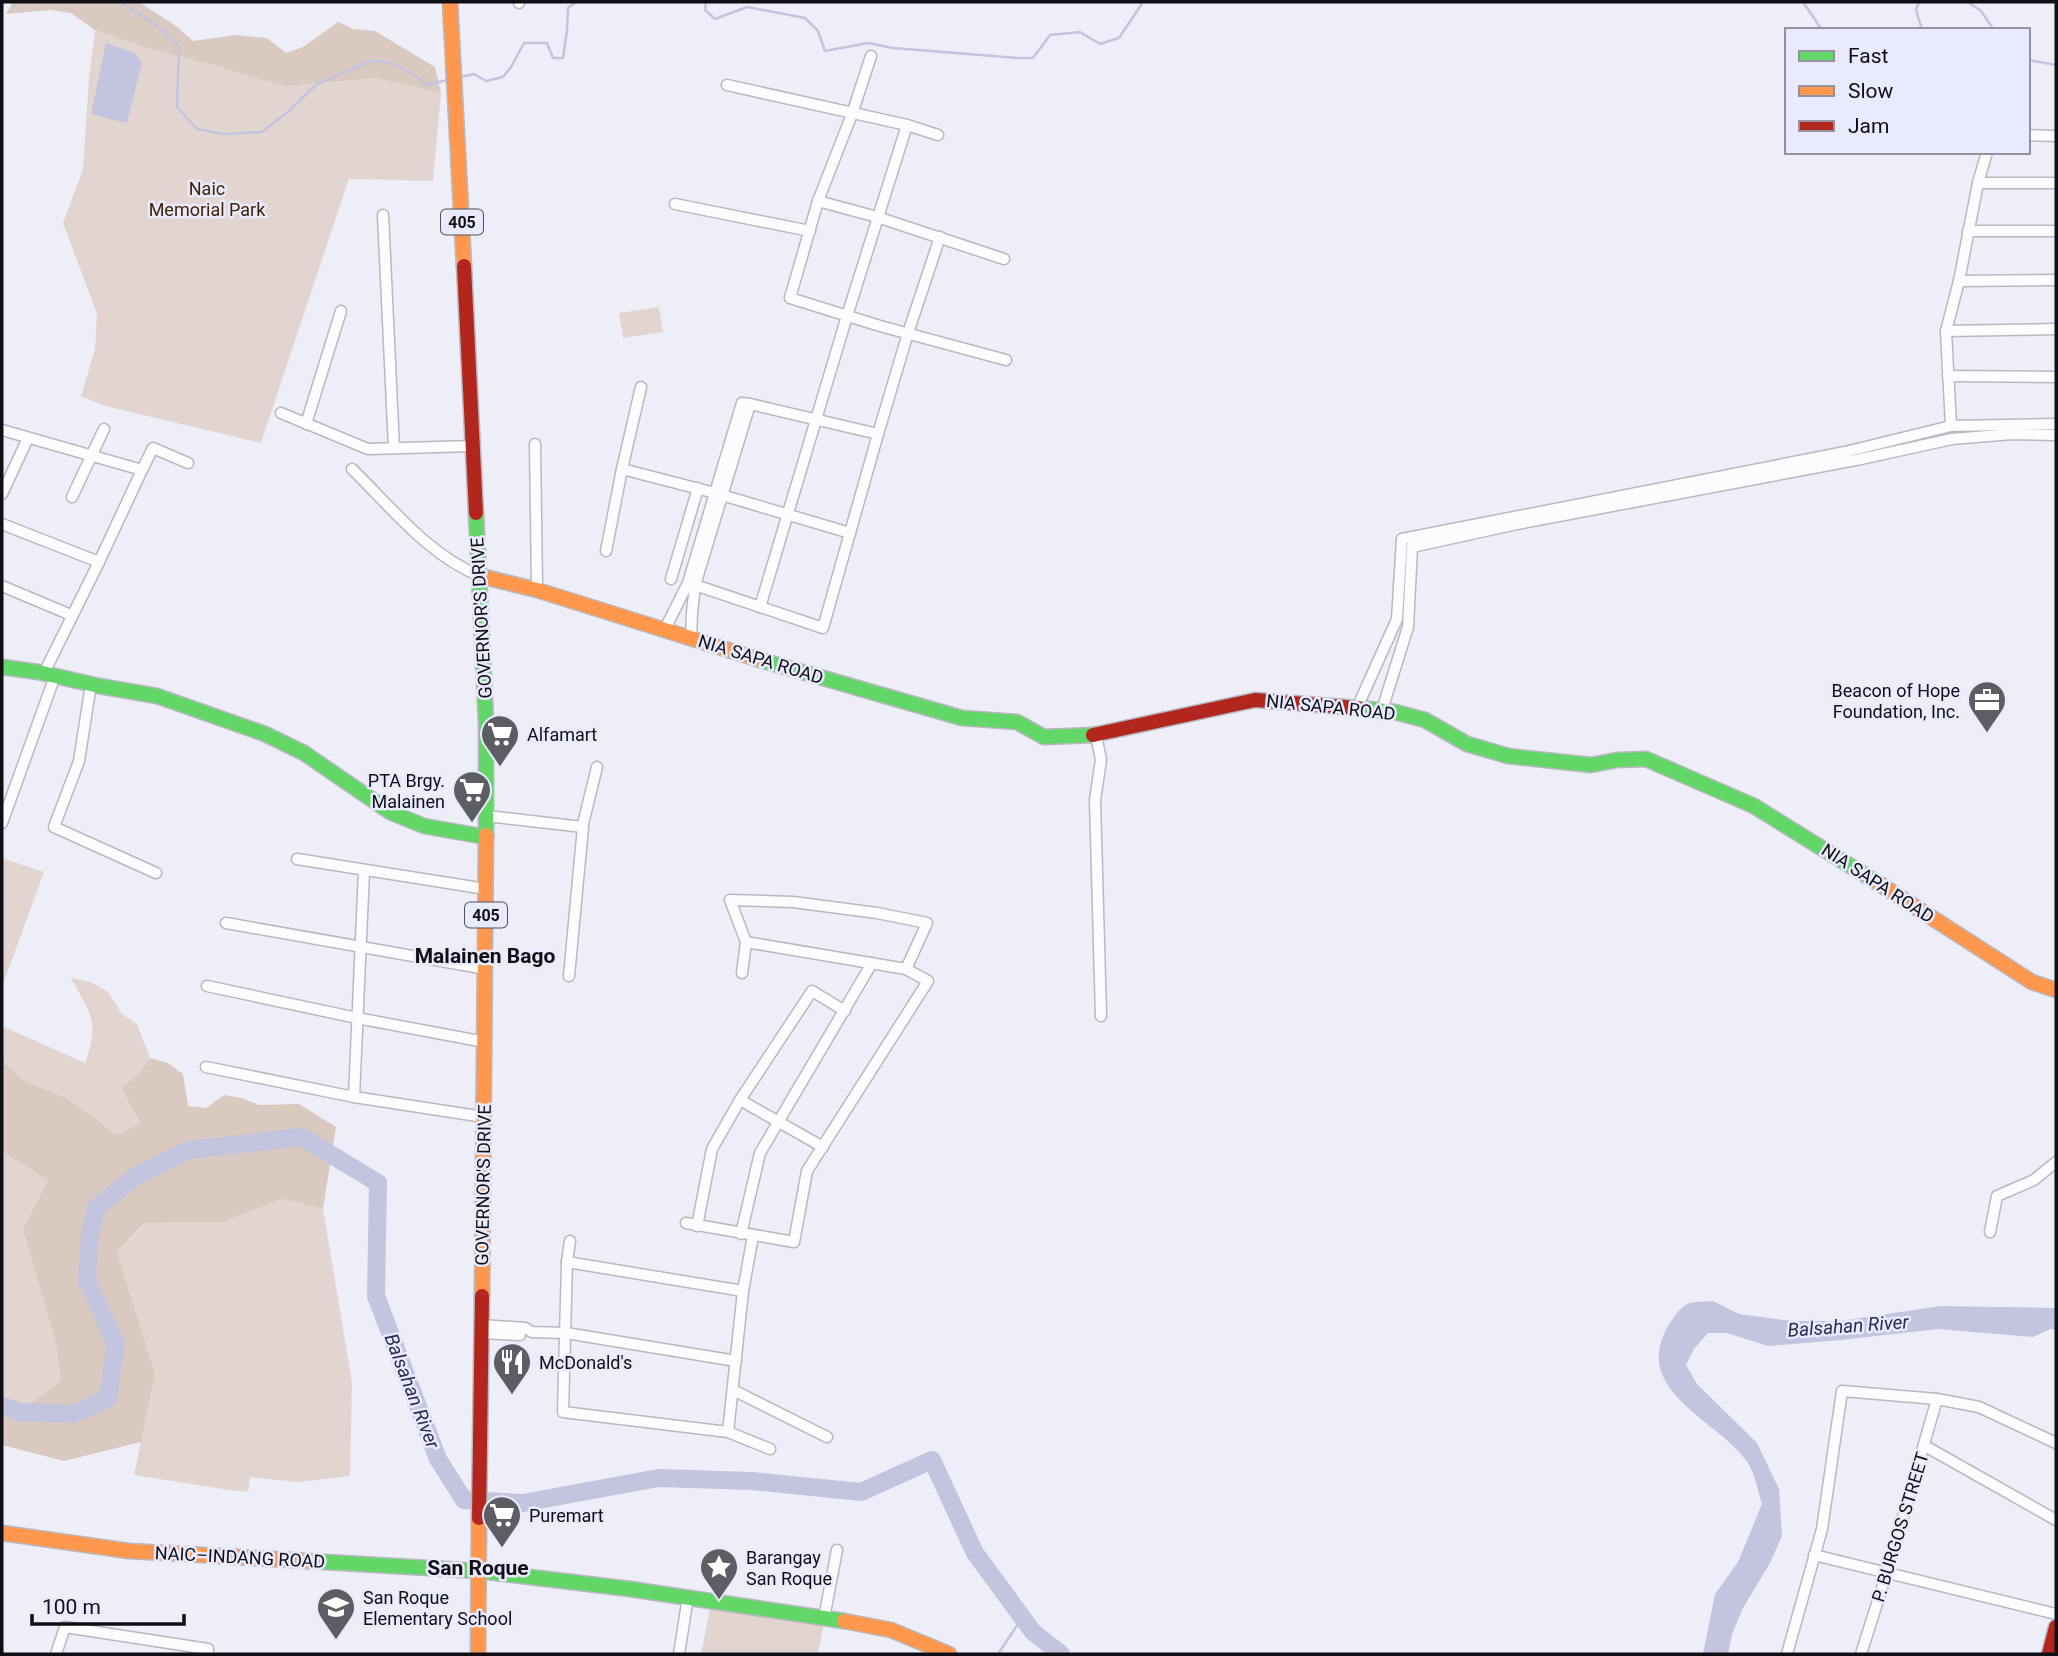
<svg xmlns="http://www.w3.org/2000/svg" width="2058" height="1656" font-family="Roboto,sans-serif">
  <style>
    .green { fill: #e2d5cf }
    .forest { fill: #d9c9c0 }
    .water { fill: #c3c4df }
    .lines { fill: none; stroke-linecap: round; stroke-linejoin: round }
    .stream { stroke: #c3c4df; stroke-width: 2.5 }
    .river { stroke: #c3c4df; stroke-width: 18 }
    .street-casing { stroke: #b8b8c0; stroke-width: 13 }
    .fast-casing { stroke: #b8b8c0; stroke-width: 17 }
    .slow-casing { stroke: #b8b8c0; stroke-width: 17 }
    .jam-casing { stroke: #b8b8c0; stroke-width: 17 }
    .street { stroke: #fcfcfe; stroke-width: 10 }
    .fast { stroke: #63d668; stroke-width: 14 }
    .slow { stroke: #ff974d; stroke-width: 14 }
    .jam { stroke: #b3261e; stroke-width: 14 }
    .labels { text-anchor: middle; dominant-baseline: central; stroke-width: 5; stroke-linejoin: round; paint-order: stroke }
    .shield { fill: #e9eafd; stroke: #50515b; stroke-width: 2 }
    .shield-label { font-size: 16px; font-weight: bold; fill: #0f0f15 }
    .park-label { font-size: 18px; fill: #422304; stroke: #e9eafd }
    .street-label { font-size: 18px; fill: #0f0f15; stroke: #e9eafd }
    .poi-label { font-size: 18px; fill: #0f0f15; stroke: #e9eafd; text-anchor: start }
    .water-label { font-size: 19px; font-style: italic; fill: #2d2956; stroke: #e9eafd }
    .quarter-label { font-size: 21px; font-weight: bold; fill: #0f0f15; stroke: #e9eafd }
  </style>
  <rect width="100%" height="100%" fill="#eeeef8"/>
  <g class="green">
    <path d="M95 30 152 50 217 66 261 80 287 86 377 78 441 93 433 181 349 179 261 443 105 406 81 396 95 349 97 314 63 223 83 169 89 78Z"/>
    <path d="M659 307 663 332 623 338 619 313Z"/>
    <path d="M2 858 44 872 2 987Z"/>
    <path d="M71 978 91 982 108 992 122 1014 137 1024 150 1058 140 1072 121 1088 140 1123 117 1135 67 1098 26 1082 2 1061V1026L85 1063C100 1021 91 1015 71 978Z"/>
    <path d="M2 1151 48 1181 43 1296 55 1339 61 1382 20 1412 2 1406Z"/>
    <path d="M282 1199 323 1209 352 1383 350 1476 298 1482 250 1477 248 1492 229 1490 134 1475 155 1374 117 1251 146 1223 224 1222Z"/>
    <path d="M710 1608 824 1622 818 1654H701Z"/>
  </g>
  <g class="forest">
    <path d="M13 2H139L176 26 193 41 236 35 267 38 286 53 303 47 338 22 353 29 375 31 435 67 441 93 376 78 287 86 261 80 217 66 152 50 95 30 71 13 50 10 6 14Z"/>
    <path d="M150 1058 168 1063 183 1074 188 1106 206 1108 224 1095 241 1098 259 1105 299 1104 336 1127 323 1209 282 1199 224 1222 145 1223 117 1251 155 1374 141 1442 64 1461 2 1445V1406L21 1411 61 1381 55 1339 23 1229 48 1181 2 1151V1061L26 1082 67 1098 117 1135 140 1123 121 1088 140 1072Z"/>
  </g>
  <g class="water">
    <path d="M106 43 134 53 142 63 127 123 91 114Z"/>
    <path d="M1713 1301 1739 1314 1792 1321H1840L1941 1306 2056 1308V1330L2050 1329 2033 1337 1938 1329 1841 1340 1768 1346 1727 1333H1708L1694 1349 1686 1365 1697 1384 1757 1443 1779 1489 1782 1536 1770 1563 1743 1608 1732 1634 1728 1654H1703L1715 1594 1738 1562 1762 1504C1758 1491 1755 1474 1748 1463 1721 1422 1637 1394 1664 1334 1668 1325 1678 1309 1687 1304 1693 1301 1706 1302 1713 1301Z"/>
  </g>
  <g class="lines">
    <g class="stream">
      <path d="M121 2 163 30 179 46 177 107 197 129 224 134 262 132 289 111 317 84 371 61C392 59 412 73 427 85L447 80"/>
      <path d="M620 2H625"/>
      <path d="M706 2 705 10 715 19 747 7 805 18 818 31 825 51 868 43 893 48 1019 58H1033L1050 35 1080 32 1100 44 1119 38 1143 2"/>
      <path d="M1803 2 1822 30"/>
      <path d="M1919 2 1916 10 1922 30"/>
      <path d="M1968 2 1981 11 1994 30"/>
      <path d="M2028 60 2056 65"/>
      <path d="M460 77 474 74 486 81 503 77 511 67 524 43H547L553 58H563L567 30 568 8 576 2"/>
      <path d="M998 1654 1022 1618"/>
    </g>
    <path class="river" d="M2 1406 20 1412 73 1414 108 1398 116 1343 87 1281 90 1234 96 1208 136 1176 189 1150 302 1137 378 1183 376 1296 438 1459 464 1500 523 1503 658 1478 752 1481 861 1492 932 1460 975 1553 1033 1632 1061 1654"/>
    <defs>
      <g id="street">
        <path d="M519 2V3"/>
        <path d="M871 56 852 114 818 201 790 298 880 326 1006 360"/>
        <path d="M727 85 907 125 938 135"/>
        <path d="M2028 135 2056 136"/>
        <path d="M1978 183H2056"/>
        <path d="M818 201 877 217 1004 259"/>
        <path d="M675 204 810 231"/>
        <path d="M383 215 394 448"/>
        <path d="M1968 231H2056"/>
        <path d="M1959 281 2056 280"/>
        <path d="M1946 331 2056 329"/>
        <path d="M1948 376 2056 377"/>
        <path d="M281 413 368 449 473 446"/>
        <path d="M306 424 341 311"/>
        <path d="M1951 426 1946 331 1959 281 1978 183 1987 152"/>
        <path d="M2 430 142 470 99 562 44 673"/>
        <path d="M878 434 908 333 940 237"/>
        <path d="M535 444 537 590"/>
        <path d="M352 469C391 507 428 555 480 576"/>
        <path d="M622 469 641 387"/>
        <path d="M142 470 153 448 188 463"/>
        <path d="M2 494 28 438"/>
        <path d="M72 497 104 429"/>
        <path d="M2 524 99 562"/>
        <path d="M1402 539 1845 452 1951 426 2056 424"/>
        <path d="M1412 547 1517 524 1861 459 1952 439 2012 434 2056 435"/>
        <path d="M606 551 622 469 715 493 850 533"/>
        <path d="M671 579 698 488"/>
        <path d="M2 586 71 615"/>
        <path d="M760 607 847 316 907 125"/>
        <path d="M665 629 688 583 742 403 750 404 695 585 688 583"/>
        <path d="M691 638 692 613 695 585 823 628 878 434 750 404"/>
        <path d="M91 684 79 761 54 827 156 873"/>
        <path d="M1357 708 1397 619 1402 539"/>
        <path d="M1382 710 1408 627 1412 547"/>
        <path d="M1096 735 1101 760 1095 800 1101 1016"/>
        <path d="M487 816 583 827 569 976"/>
        <path d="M2 823 55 676"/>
        <path d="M582 828 597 767"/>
        <path d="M297 859 486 889"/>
        <path d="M226 923 486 969"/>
        <path d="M742 973 746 942 730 900 793 902 877 913 927 923 906 969"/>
        <path d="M207 986 357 1018 485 1042"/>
        <path d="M206 1067 354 1097 484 1117"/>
        <path d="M354 1097 364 871"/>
        <path d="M740 1100 823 1147"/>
        <path d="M686 1223 794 1242 807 1171 928 981 906 969 746 942"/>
        <path d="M697 1226 712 1149 740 1100 812 991 845 1011"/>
        <path d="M1990 1232 1997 1196 2034 1180 2056 1162"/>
        <path d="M741 1234 760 1153 872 963"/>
        <path d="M570 1241 567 1262 563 1412 728 1432 770 1449"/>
        <path d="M567 1262 743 1291"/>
        <path d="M482 1325 525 1328 532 1332 566 1333 736 1361"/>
        <path d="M482 1333 520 1335"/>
        <path d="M733 1390 827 1437"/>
        <path d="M728 1432 743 1291 753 1236"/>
        <path d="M1925 1446 2056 1520"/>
        <path d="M1814 1555 2056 1614"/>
        <path d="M824 1618 837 1550"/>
        <path d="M56 1654 65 1627 208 1649V1654"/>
        <path d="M679 1654 688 1597"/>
        <path d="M1787 1654 1822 1529 1842 1391 1937 1399 1979 1407 2056 1443"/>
        <path d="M1861 1654 1887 1572 1937 1399"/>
      </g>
      <g id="fast">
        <path d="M476 513 486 722V835"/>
        <path d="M757 659 962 718 1017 722 1044 737 1093 735"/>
        <path d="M2 667 38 672 99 686 157 696 265 734 304 753 390 812 424 826 486 837"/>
        <path d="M1358 708 1395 712 1425 720 1467 744 1508 756 1591 765 1617 760 1646 759 1754 806 1878 883"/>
        <path d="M308 1561 480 1571 630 1589 844 1621"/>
      </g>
      <g id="slow">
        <path d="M450 2 464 266"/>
        <path d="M480 576 537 590 757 659"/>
        <path d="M1878 883 2032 982 2056 990"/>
        <path d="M482 1296 486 835"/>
        <path d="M2 1533 129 1551 308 1561"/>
        <path d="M844 1621 891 1630 949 1654"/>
        <path d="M478 1654 479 1518"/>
      </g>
      <g id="jam">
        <path d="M464 266 476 513"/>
        <path d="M1093 735 1255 700 1358 708"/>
        <path d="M479 1518 482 1296"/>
        <path d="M2049 1654 2056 1627"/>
      </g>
    </defs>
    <use href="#street" class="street-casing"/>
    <use href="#fast" class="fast-casing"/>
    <use href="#slow" class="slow-casing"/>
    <use href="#jam" class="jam-casing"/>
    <use href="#street" class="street"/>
    <use href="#fast" class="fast"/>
    <use href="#slow" class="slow"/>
    <use href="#jam" class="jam"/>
  </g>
  <defs>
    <symbol id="office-pin" viewBox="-11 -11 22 30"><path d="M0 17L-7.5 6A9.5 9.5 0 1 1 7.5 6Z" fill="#5d5d64" stroke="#e9eafd"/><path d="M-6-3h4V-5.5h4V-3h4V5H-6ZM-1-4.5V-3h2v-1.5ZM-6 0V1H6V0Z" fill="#fff"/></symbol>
    <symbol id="supermarket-pin" viewBox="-11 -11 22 30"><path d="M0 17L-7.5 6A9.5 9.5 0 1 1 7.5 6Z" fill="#5d5d64" stroke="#e9eafd"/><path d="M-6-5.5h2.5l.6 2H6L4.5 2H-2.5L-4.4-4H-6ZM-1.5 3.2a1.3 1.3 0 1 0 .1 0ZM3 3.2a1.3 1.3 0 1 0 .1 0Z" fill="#fff"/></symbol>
    <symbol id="restaurant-pin" viewBox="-11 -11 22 30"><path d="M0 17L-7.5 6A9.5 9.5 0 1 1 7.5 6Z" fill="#5d5d64" stroke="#e9eafd"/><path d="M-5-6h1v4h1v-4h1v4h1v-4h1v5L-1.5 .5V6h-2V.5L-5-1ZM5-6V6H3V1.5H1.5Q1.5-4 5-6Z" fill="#fff"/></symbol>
    <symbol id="sight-pin" viewBox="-11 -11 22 30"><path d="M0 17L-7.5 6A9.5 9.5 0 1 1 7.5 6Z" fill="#5d5d64" stroke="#e9eafd"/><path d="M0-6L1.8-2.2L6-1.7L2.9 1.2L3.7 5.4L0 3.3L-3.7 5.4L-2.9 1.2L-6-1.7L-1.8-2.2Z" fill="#fff"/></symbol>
    <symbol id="school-pin" viewBox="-11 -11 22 30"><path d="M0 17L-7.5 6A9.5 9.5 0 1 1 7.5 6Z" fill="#5d5d64" stroke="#e9eafd"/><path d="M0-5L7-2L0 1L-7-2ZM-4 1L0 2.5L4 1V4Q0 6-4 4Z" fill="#fff"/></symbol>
  </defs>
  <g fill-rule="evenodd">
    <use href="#office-pin" x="1965" y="678" width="44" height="60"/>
    <use href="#supermarket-pin" x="478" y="712" width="44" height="60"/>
    <use href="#supermarket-pin" x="450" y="768" width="44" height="60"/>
    <use href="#restaurant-pin" x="490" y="1340" width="44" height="60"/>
    <use href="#supermarket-pin" x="480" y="1493" width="44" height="60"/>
    <use href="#sight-pin" x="697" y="1545" width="44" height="60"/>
    <use href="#school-pin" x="314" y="1585" width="44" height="60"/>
  </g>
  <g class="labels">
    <g class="shield">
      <rect x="441" y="209.5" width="42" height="25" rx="5"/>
      <rect x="465" y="902.5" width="42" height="25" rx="5"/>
    </g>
    <g class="shield-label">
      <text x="462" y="222">405</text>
      <text x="486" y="915">405</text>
    </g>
    <g class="park-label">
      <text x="207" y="188">Naic<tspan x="207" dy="21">Memorial Park</tspan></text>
    </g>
    <g class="street-label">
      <text transform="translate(481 618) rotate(-93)">GOVERNOR'S DRIVE</text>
      <text transform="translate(761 659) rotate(17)">NIA SAPA ROAD</text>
      <text transform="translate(1331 707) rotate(6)">NIA SAPA ROAD</text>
      <text transform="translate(1878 883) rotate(33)">NIA SAPA ROAD</text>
      <text transform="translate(483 1185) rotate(-89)">GOVERNOR'S DRIVE</text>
      <text transform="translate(1900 1527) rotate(-73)">P. BURGOS STREET</text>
      <text transform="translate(240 1557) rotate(3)">NAIC–INDANG ROAD</text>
    </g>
    <g class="poi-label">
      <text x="1960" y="690" text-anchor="end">Beacon of Hope<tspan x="1960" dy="21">Foundation, Inc.</tspan></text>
      <text x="527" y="734">Alfamart</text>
      <text x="445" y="780" text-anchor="end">PTA Brgy.<tspan x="445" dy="21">Malainen</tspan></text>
      <text x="539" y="1362">McDonald's</text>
      <text x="529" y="1515">Puremart</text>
      <text x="746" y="1557">Barangay<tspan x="746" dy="21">San Roque</tspan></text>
      <text x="363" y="1597">San Roque<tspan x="363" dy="21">Elementary School</tspan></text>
    </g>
    <g class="water-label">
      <text transform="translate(1848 1326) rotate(-4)">Balsahan River</text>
      <text transform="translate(412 1391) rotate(69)">Balsahan River</text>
    </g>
    <g class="quarter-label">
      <text x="485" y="956">Malainen Bago</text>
      <text x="478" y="1568">San Roque</text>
    </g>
  </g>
  <rect width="2058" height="1656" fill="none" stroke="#0f0f15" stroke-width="7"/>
  <rect x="1785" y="28" width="245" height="126" fill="#e9eafd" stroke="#9292a0" stroke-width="2"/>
  <rect x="1799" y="51" width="35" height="10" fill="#63d668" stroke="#9292a0" stroke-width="2"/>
  <text x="1848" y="63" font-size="21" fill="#0f0f15">Fast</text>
  <rect x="1799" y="86" width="35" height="10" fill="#ff974d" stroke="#9292a0" stroke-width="2"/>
  <text x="1848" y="98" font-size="21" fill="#0f0f15">Slow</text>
  <rect x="1799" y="121" width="35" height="10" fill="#b3261e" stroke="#9292a0" stroke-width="2"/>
  <text x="1848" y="133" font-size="21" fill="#0f0f15">Jam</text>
  <path d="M32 1614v10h152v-10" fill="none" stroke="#0f0f15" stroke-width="3.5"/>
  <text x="42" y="1614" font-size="21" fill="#0f0f15" stroke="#e9eafd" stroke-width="5" paint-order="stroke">100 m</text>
</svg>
